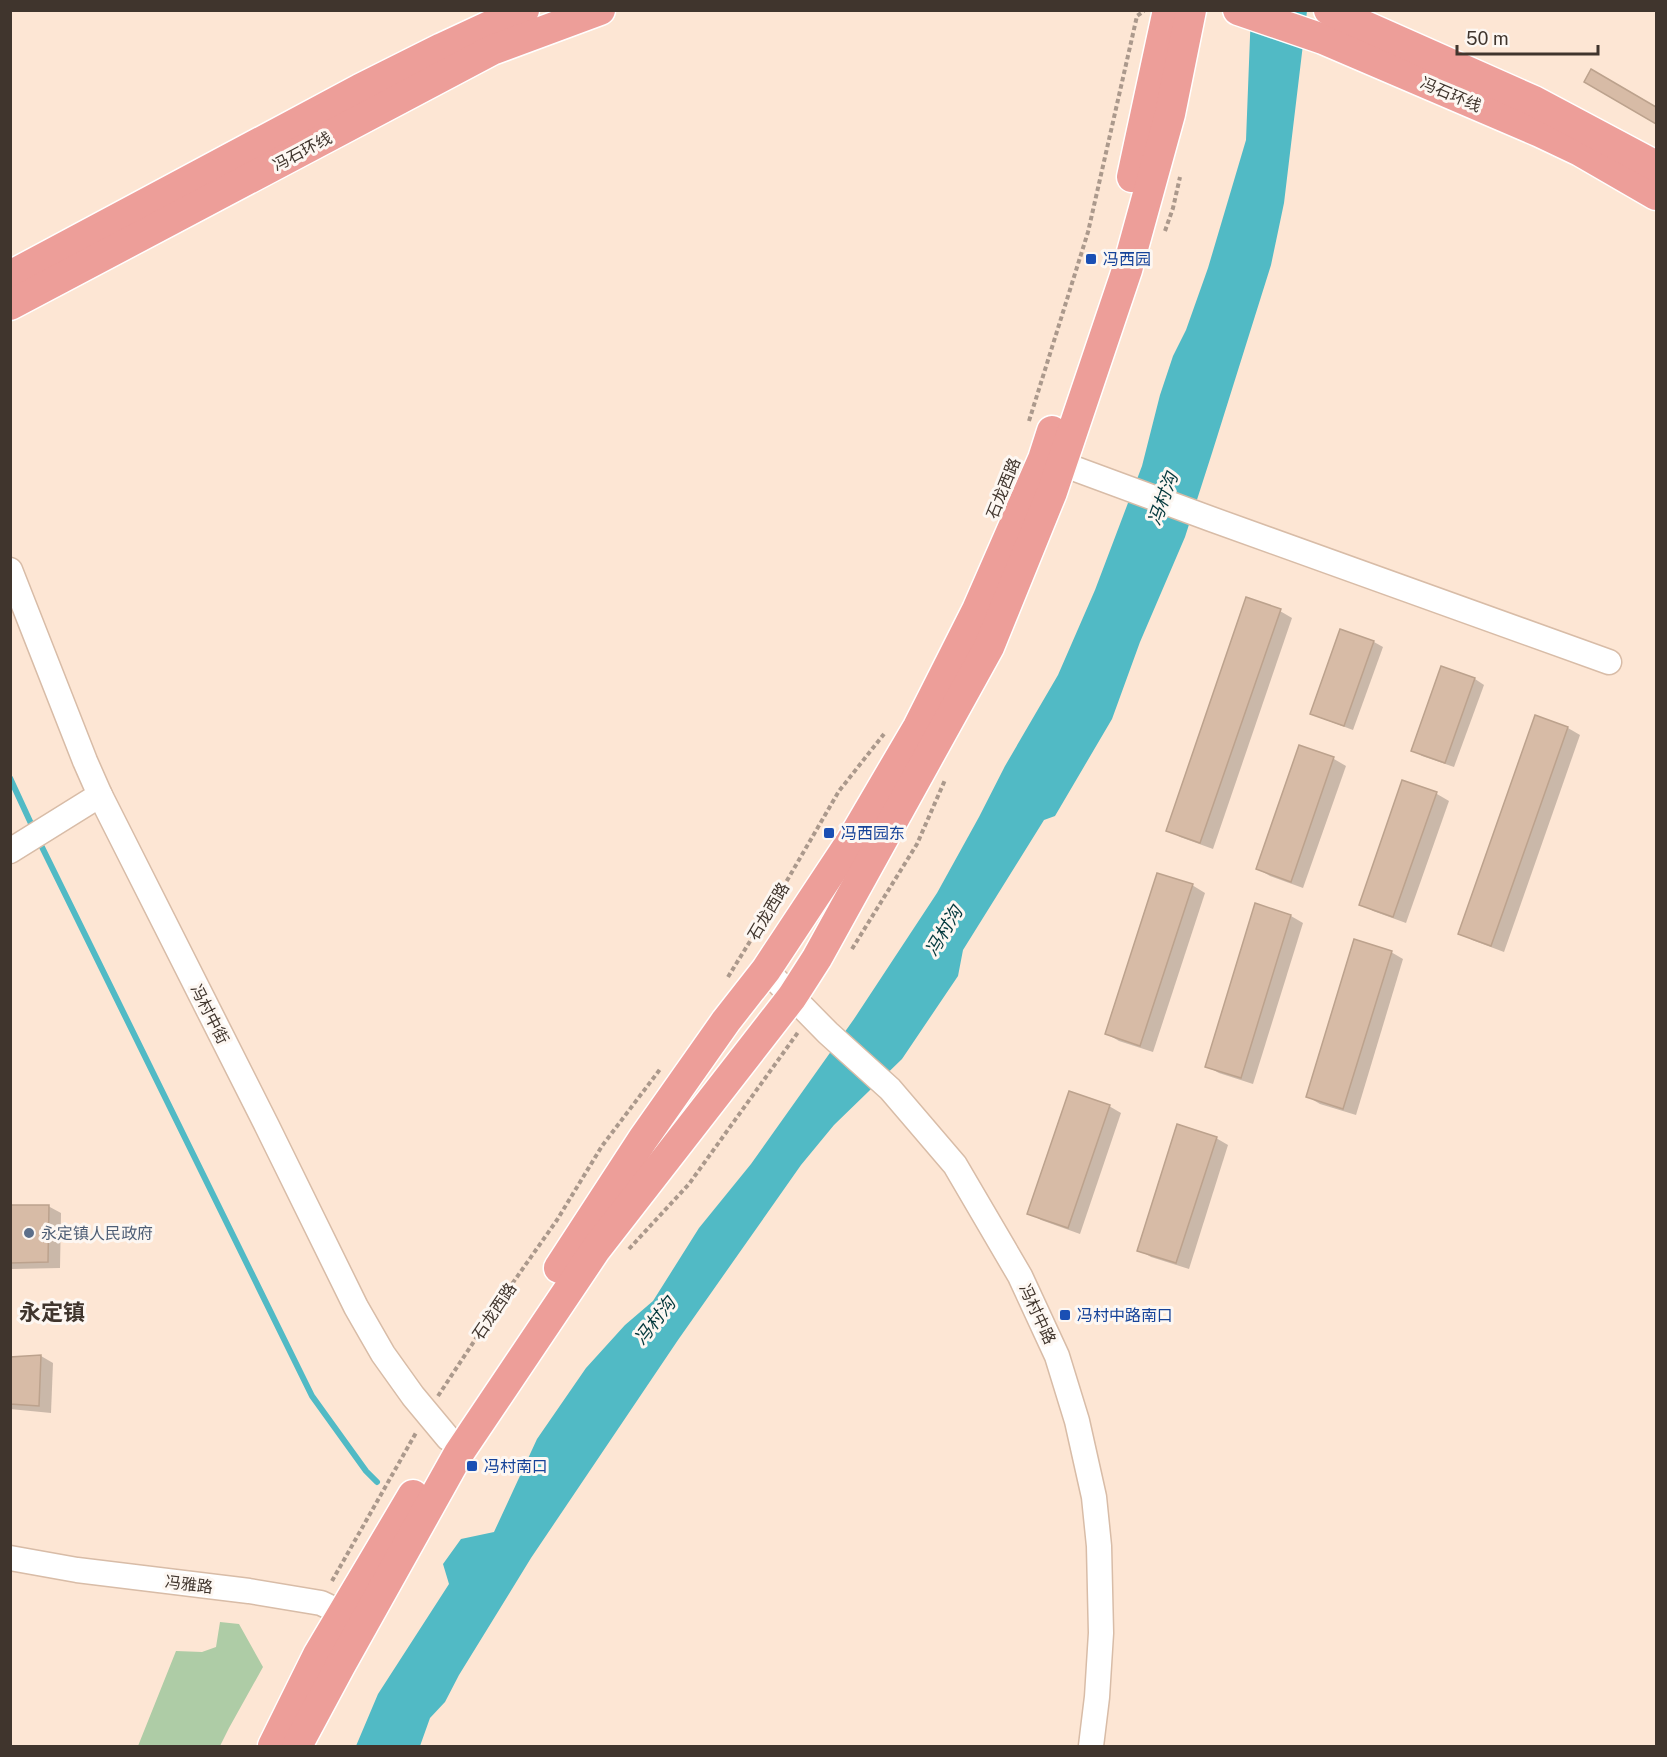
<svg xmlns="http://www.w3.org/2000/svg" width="1667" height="1757" font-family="'Public Sans','Noto Sans SC',sans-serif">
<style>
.green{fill:#aecca6}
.water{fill:#51bac5}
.shadow{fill:#0003}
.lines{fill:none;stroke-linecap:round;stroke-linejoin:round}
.stream{stroke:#51bac5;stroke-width:6}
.building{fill:#d7bba6;stroke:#bca28d;stroke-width:1.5}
.minor-casing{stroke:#d8bca7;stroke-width:27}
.major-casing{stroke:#fff;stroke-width:33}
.path{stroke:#ab998c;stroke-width:4;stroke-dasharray:4.5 3;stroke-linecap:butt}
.minor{stroke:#fff;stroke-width:24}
.major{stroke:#ed9e99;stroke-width:30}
.transit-dot{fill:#1a4fb4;stroke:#fdf7f2;stroke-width:2}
.service-dot{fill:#5c6f8a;stroke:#fdf7f2;stroke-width:2}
.labels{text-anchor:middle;stroke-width:6;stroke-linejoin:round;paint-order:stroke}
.street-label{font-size:16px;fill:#40352d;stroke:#fdf7f2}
.transit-label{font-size:16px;fill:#164399;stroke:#fdf7f2;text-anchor:start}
.service-label{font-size:16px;fill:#4e5e75;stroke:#fdf7f2;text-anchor:start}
.water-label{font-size:18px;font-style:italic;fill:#03383c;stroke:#fdf7f2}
.district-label{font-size:22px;font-weight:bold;fill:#40352d;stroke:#fdf7f2}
</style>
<rect width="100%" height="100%" fill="#fde6d4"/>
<path class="green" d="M220,1622L239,1624L263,1667L229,1728L220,1746H138L176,1651L202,1652L216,1647Z"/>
<path class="water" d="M1251,11H1307L1284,203L1271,265L1212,453L1185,537L1140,642L1112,719L1055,816L1044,820L963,950L958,976L902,1059L834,1125L801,1165L678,1340L531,1558L459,1675L445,1702L430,1718L420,1746H356L378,1694L449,1584L443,1564L461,1539L494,1532L537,1439L586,1368L625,1325L653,1301L699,1228L751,1164L854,1019L937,893L979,817L1005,766L1058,675L1095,590L1142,466L1160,395L1173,356L1186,330L1208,268L1246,140Z"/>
<g class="shadow">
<path d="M1280,611L1292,618L1213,849L1180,837L1168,830Z"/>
<path d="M1341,630L1374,642L1383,647L1353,730L1321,718L1312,713Z"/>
<path d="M1442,668L1475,679L1484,685L1454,767L1422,756L1413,750Z"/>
<path d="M1568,728L1580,735L1504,952L1472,940L1460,933Z"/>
<path d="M1300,747L1334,759L1346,766L1303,888L1270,876L1258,869Z"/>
<path d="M1403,782L1437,794L1449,801L1406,923L1373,911L1361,904Z"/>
<path d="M1192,885L1205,893L1153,1052L1119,1041L1107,1034Z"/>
<path d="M1256,905L1291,916L1303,923L1253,1084L1219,1073L1206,1066Z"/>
<path d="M1391,952L1403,959L1356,1115L1320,1104L1308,1097Z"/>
<path d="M1109,1106L1121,1113L1080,1234L1041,1220L1029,1213Z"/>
<path d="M1216,1138L1228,1145L1189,1269L1151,1257L1139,1250Z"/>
<path d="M48,1206L61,1213L60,1268L12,1269L10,1357V1207Z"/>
<path d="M41,1356L53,1363L51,1413L10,1409V1358Z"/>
</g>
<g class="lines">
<g class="stream">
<path d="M10,778L34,830"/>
<path d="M38,839L312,1396L366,1471L377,1482"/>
</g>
</g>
<g class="building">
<path d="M1591,69L1656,107V124L1584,82Z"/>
<path d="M1246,597L1281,609L1200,843L1166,831Z"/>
<path d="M1340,629L1374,641L1344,726L1310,714Z"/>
<path d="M1441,666L1475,678L1445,763L1411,751Z"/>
<path d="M1535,715L1568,727L1491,946L1458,934Z"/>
<path d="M1299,745L1334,757L1291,882L1256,869Z"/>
<path d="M1402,780L1437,792L1393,917L1359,905Z"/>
<path d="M1157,873L1193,884L1140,1046L1105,1034Z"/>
<path d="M1255,903L1291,915L1241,1078L1205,1067Z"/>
<path d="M1354,939L1392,951L1343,1109L1306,1097Z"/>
<path d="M1069,1091L1110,1105L1068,1228L1027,1214Z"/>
<path d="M1177,1124L1217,1137L1176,1263L1137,1251Z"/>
<path d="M10,1205H49L48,1262L10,1263Z"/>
<path d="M41,1355L39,1406L10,1404V1357Z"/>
</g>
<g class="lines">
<g class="minor-casing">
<g id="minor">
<path d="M1044,459L1062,464L1211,519L1609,662"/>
<path d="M10,570L85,761L100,795L267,1126L356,1307L383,1354L413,1396L448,1438"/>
<path d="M10,851L100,795"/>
<path d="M766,970L828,1033L890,1089L955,1165L1020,1276L1057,1356L1077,1421L1094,1497L1099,1546L1101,1633L1097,1697L1091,1746"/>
<path d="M10,1558L77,1570L249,1591L321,1603L342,1613L357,1623"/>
</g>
</g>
<g class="major-casing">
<g id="major">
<path d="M1238,10L1323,39L1540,132L1580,151L1656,195"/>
<path d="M1329,10L1534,101L1656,166"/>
<path d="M1132,177L1168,10"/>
<path d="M10,276L360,89L442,48L524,10"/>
<path d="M10,305L492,50L600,10"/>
<path d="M559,1268L643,1139L726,1021L766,970L850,843L918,727L977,610L1043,459L1052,431"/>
<path d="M273,1746L318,1655L413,1495"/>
<path d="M297,1746L340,1666L459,1453L596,1249L792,997L817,958L989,647L1052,492L1127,270L1170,114L1191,10"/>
</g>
</g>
<g class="path">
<path d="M1165,231L1173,208L1180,177"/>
<path d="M1029,421L1088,232L1137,16L1144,11"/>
<path d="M852,949L917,844L945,780"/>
<path d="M728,977L778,896L839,791L884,734"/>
<path d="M629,1249L689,1184L799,1031"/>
<path d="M438,1396L512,1284L557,1220L602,1146L661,1068"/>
<path d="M332,1581L417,1431"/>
</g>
<use href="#minor" class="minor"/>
<use href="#major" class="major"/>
</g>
<g class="transit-dot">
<rect x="1085" y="253" width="12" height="12" rx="3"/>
<rect x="823" y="827" width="12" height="12" rx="3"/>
<rect x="1059" y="1309" width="12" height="12" rx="3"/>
<rect x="466" y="1460" width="12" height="12" rx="3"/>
</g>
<circle class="service-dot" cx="29" cy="1233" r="6"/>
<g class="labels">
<g class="street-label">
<text transform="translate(1451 94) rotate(23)" y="6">冯石环线</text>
<text transform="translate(302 151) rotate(-28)" y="6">冯石环线</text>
<text transform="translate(1003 488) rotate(-68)" y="6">石龙西路</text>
<text transform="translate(768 911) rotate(-59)" y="6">石龙西路</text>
<text transform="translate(210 1014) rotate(63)" y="6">冯村中街</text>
<text transform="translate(494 1311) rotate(-56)" y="6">石龙西路</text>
<text transform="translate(1038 1314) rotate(65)" y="6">冯村中路</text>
<text transform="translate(189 1584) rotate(7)" y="6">冯雅路</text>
</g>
<g class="transit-label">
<text x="1103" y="265">冯西园</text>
<text x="841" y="839">冯西园东</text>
<text x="1077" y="1321">冯村中路南口</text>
<text x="484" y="1472">冯村南口</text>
</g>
<g class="service-label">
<text x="41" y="1239">永定镇人民政府</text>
</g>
<g class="water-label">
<text transform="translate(1163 499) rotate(-70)" y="6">冯村沟</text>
<text transform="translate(944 931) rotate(-59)" y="6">冯村沟</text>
<text transform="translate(655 1321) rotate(-52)" y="6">冯村沟</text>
</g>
<g class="district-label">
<text x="52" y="1320">永定镇</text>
</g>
</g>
<rect width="1667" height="1757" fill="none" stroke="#40352d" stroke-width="24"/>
<path d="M1457 45v9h141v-9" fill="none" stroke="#40352d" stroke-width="3"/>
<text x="1466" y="45" font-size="18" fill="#40352d" stroke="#fdf7f2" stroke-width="4.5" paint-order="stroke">50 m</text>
</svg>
